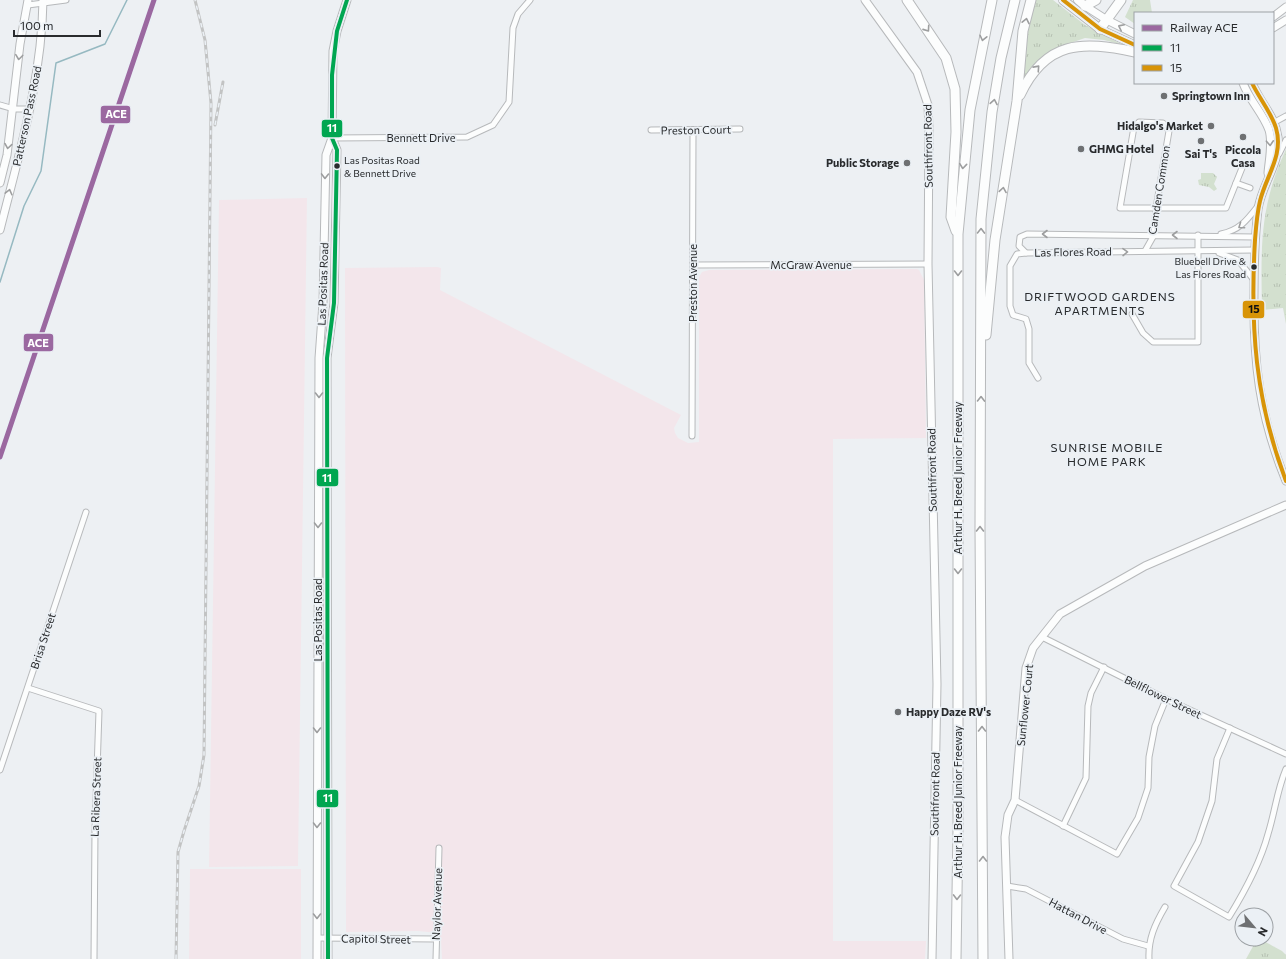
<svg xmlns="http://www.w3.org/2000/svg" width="1286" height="959" font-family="Commissioner,sans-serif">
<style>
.industrial{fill:#f3e6eb}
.grass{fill:url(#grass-tufts)}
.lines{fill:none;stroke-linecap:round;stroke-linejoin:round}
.stream{stroke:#96b9c1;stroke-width:1.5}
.street-casing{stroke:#b7b9bb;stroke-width:7}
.secondary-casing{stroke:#b7b9bb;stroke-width:9}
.primary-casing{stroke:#b7b9bb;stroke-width:10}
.highway-casing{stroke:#b7b9bb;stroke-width:11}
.street{stroke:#fcfdfd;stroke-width:5}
.secondary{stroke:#fcfdfd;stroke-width:7}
.primary{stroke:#fcfdfd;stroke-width:8}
.highway{stroke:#fcfdfd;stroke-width:9}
.rail-casing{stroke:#c2c3c3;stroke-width:3}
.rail{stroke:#ebf0f5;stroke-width:1.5;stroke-dasharray:4.5;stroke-linecap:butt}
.bus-1-casing{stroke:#ebf0f5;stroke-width:7}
.bus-2-casing{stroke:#ebf0f5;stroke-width:7}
.bus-1{stroke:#00a651;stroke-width:4}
.bus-2{stroke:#d89407;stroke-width:4}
.rail-1-casing{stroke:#ebf0f5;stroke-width:8}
.rail-1{stroke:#9b68a0;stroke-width:5}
.oneway{stroke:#9d9e9f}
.poi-dot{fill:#6e7072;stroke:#ebf0f5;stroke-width:1.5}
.bus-dot{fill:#292b2d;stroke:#ebf0f5;stroke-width:1.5}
.labels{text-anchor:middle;stroke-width:3.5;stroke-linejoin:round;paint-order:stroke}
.bus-label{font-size:10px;fill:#292b2d;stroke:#ebf0f5;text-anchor:start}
.poi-label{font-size:11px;font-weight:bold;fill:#292b2d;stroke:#ebf0f5;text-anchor:start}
.street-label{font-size:11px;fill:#292b2d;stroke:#ebf0f5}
.neighbourhood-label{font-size:12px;letter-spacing:1px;fill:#292b2d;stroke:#ebf0f5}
.line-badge{stroke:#ebf0f5;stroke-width:1.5}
.badge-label{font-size:11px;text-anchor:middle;font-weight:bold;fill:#fff}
.pale-badge-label{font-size:11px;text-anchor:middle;font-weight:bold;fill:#111}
</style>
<defs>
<pattern id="grass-tufts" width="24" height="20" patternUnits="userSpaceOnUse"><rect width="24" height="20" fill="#d3e0cf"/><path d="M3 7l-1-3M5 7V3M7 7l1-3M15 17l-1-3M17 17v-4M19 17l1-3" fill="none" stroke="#b5c0b2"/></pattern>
</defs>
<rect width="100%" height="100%" fill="#edf0f3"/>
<g class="industrial">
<path d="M307,198L298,866L209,867L219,200Z"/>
<path d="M437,267L441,268L440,290L681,415L674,428L675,433L678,438L688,443L699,442V277L702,272L709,270L917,269L919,270L924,280L926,438L833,439V941H926L925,959H442L441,939L438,933L418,931L346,932L345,268Z"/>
<path d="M190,869H301V959H189Z"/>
</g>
<g class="grass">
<path d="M1035,0H1053L1085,25L1123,45L1104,40L1085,38L1056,48L1031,68L1019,93L1027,37Z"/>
<path d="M1133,0H1150L1152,13H1135V24L1125,17Z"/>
<path d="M1286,149V324L1283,308L1262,310C1261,248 1259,207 1286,149Z"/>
<path d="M1201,173H1213L1217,177L1214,184L1217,189L1214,191L1209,187L1199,185L1198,180L1201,179Z"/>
<path d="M1257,939H1260L1282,951L1286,955V959H1246Z"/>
</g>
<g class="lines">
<path class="stream" d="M0,282L24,206L41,171L56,63L105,44L127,0"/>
<g class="street-casing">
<g id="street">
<path d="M28,5L66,0"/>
<path d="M0,105L14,109H30"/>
<path d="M1273,123L1286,116"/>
<path d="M651,130L740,129"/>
<path d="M332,138L467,137L493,125L509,102L513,28L518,14L530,0"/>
<path d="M1279,154L1286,140"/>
<path d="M1236,183L1242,168"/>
<path d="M1221,234C1240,230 1247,220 1258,206"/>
<path d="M1254,250L1026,253L1019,246L1020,237L1027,234L1255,237"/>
<path d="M1145,251L1154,235L1156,208L1169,131L1163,123L1139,122L1134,127L1120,208H1226L1236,183L1250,188"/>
<path d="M1026,253L1017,254L1010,266V306L1013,315L1026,319L1029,329V363L1038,378"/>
<path d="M1219,253L1238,260L1254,280"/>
<path d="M693,265L928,264"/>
<path d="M1132,314L1143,333L1153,342H1198V235"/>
<path d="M692,436L693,130"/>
<path d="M1042,637L1166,699L1286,754"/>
<path d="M28,688L99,711L95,830L94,959"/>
<path d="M1230,728L1217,759L1212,801L1198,842L1174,886L1229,917C1245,891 1260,864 1268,834C1275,812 1277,790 1286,769"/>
<path d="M0,770L86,512"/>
<path d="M1015,800L1117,854L1138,818L1148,788L1149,757L1155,726L1166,699"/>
<path d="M1063,826L1086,778L1088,706L1091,693L1104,667"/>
<path d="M1007,886L1026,889L1123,939L1148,946"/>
<path d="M317,938L436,939"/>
<path d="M436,959L439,848"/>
<path d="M1149,959C1148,939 1155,924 1165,907"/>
</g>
</g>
<g class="secondary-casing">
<g id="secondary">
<path d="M865,0L917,72L928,105L929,129L928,264L937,684L932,959"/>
<path d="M1085,6L1107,20L1135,34"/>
<path d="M1273,17L1286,7"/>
<path d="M1273,28L1286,20"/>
<path d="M1100,29L1135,45"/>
<path d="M1243,83C1249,100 1263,113 1269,130C1273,143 1269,160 1268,173"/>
<path d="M1252,83C1260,103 1275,115 1278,137C1281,163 1262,183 1258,209C1255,236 1254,263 1254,291C1253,361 1259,415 1286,481"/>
<path d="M0,183L7,155L20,44L28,0"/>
<path d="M0,230C19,154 42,79 43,0"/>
<path d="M317,959L319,358L323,303L326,155L332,138L333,51L337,31L347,0"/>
<path d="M328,959L327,358L334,303L337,150L332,138"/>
<path d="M1009,959L1005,837L1008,815L1015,800L1026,668L1033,648L1060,614L1145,566L1286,505"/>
</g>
</g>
<g class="primary-casing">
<g id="primary">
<path d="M1063,0L1100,29"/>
<path d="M1078,0L1085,6"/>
</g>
</g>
<g class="highway-casing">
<g id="highway">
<path d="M907,0L946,58L955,89L956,132L951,217L956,231"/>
<path d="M1085,6L1096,0"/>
<path d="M1100,29L1121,0"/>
<path d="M1020,95C1046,40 1082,41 1135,52"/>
<path d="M986,335L995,240L1017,101L1023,31L1031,0"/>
<path d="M956,959L958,828V234L970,110L992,0"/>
<path d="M983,959L980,528L981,219L992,112L1001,58L1015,0"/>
</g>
</g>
<use href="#street" class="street"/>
<use href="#secondary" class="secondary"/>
<use href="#primary" class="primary"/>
<use href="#highway" class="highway"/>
<g class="rail-casing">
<g id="rail">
<path d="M215,125L223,82"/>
<path d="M176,959L178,852L184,831L199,786L204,755L211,103L205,40L195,0"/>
</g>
</g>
<use href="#rail" class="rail"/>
<g class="bus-1-casing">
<path id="bus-1" d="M328,959L327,358L334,303L337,150L332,138V75L337,31L347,0"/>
</g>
<g class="bus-2-casing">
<g id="bus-2">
<path d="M1063,0L1100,29L1135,45"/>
<path d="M1252,83C1259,98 1271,112 1276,128C1284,155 1266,176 1260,201C1257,213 1256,227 1255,240C1250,326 1255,400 1286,481"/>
</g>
</g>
<use href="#bus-1" class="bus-1"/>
<use href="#bus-2" class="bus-2"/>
<g class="rail-1-casing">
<path id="rail-1" d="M0,457L154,0"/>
</g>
<use href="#rail-1" class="rail-1"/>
</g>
<defs><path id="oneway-chevron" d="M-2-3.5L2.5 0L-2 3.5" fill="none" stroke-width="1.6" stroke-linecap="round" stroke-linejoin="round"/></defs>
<g class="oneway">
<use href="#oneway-chevron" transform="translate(1026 21) rotate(-78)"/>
<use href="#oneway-chevron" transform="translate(1121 27) rotate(-154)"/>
<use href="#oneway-chevron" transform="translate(927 29) rotate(55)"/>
<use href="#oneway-chevron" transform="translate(983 38) rotate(103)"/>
<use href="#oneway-chevron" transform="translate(19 57) rotate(97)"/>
<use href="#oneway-chevron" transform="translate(1037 68) rotate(-48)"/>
<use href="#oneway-chevron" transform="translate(994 102) rotate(-80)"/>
<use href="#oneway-chevron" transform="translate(1270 143) rotate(87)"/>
<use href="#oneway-chevron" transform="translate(8 146) rotate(99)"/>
<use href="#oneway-chevron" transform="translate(963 166) rotate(96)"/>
<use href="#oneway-chevron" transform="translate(325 176) rotate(91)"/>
<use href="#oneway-chevron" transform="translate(1003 190) rotate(-81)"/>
<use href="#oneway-chevron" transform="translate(9 192) rotate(-76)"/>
<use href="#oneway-chevron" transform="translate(1241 226) rotate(145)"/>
<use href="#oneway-chevron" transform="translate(981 231) rotate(-89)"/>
<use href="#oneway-chevron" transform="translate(1045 234) rotate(-180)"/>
<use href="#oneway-chevron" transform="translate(1175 235) rotate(-180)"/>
<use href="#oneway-chevron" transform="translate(1125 252) rotate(-1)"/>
<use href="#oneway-chevron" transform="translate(958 273) rotate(90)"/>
<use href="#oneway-chevron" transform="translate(319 395) rotate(90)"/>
<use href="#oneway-chevron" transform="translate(981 399) rotate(-89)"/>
<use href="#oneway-chevron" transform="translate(318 525) rotate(90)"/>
<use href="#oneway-chevron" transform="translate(980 529) rotate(-90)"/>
<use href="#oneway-chevron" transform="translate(958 571) rotate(90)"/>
<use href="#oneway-chevron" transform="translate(982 729) rotate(-90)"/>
<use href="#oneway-chevron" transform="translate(317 730) rotate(90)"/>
<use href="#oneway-chevron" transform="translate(317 825) rotate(90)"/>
<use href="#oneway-chevron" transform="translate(983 859) rotate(-90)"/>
<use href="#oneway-chevron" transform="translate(957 897) rotate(91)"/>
<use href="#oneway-chevron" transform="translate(317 916) rotate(90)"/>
</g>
<g class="poi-dot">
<circle cx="1164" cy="96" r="4"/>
<circle cx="1211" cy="126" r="4"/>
<circle cx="1243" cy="137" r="4"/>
<circle cx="1201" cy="141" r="4"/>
<circle cx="1081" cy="149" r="4"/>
<circle cx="907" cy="163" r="4"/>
<circle cx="898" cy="712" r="4"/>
</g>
<g class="bus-dot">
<circle cx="337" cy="166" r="3.5"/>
<circle cx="1254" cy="267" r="3.5"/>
</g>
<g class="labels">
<g class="bus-label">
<text x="344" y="164">Las Positas Road<tspan x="344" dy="13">&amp; Bennett Drive</tspan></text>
<text x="1246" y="265" text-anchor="end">Bluebell Drive &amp;<tspan x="1246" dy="13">Las Flores Road</tspan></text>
</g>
<g class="poi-label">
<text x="1172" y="100">Springtown Inn</text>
<text x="1203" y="130" text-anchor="end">Hidalgo's Market</text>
<text x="1089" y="153">GHMG Hotel</text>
<text x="1243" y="154" text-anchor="middle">Piccola<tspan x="1243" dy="13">Casa</tspan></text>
<text x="1201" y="158" text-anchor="middle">Sai T's</text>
<text x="899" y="167" text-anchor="end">Public Storage</text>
<text x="906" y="716">Happy Daze RV's</text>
</g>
<g class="street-label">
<text transform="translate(27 116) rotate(-78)" y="4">Patterson Pass Road</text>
<text transform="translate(696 130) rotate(-1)" y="4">Preston Court</text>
<text x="421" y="142">Bennett Drive</text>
<text transform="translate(928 146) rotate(-91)" y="4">Southfront Road</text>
<text transform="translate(1159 190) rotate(-81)" y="4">Camden Common</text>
<text transform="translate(1073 252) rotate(-1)" y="4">Las Flores Road</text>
<text x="811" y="269">McGraw Avenue</text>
<text transform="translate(693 283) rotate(-90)" y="4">Preston Avenue</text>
<text transform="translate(323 284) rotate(-88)" y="4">Las Positas Road</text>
<text transform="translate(932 470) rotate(-91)" y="4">Southfront Road</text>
<text transform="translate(958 478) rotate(-90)" y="4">Arthur H. Breed Junior Freeway</text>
<text transform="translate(318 620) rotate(-90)" y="4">Las Positas Road</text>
<text transform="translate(43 641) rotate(-72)" y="4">Brisa Street</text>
<text transform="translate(1163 697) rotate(26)" y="4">Bellflower Street</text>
<text transform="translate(1025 705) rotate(-84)" y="4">Sunflower Court</text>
<text transform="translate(935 794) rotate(-89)" y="4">Southfront Road</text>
<text transform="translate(96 797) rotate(-88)" y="4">La Ribera Street</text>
<text transform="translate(958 802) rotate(-90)" y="4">Arthur H. Breed Junior Freeway</text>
<text transform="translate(437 904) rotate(-88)" y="4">Naylor Avenue</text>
<text transform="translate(1078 916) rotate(28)" y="4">Hattan Drive</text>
<text transform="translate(376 939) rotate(1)" y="4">Capitol Street</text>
</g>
<g class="neighbourhood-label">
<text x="1100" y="301">DRIFTWOOD GARDENS<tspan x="1100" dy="14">APARTMENTS</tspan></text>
<text x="1107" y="452">SUNRISE MOBILE<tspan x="1107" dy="14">HOME PARK</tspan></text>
</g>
</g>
<g class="line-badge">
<rect x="100" y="105" width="31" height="19" rx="4" fill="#9b68a0"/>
<rect x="321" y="119" width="22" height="19" rx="4" fill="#00a651"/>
<rect x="1242" y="300" width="23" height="19" rx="4" fill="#d89407"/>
<rect x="23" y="333" width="31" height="19" rx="4" fill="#9b68a0"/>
<rect x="316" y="468" width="23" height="19" rx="4" fill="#00a651"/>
<rect x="316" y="789" width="23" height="19" rx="4" fill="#00a651"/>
</g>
<g class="badge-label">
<text x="116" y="118">ACE</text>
<text x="332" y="132">11</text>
<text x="38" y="347">ACE</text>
<text x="327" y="482">11</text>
<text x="328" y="802">11</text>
</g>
<g class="pale-badge-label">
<text x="1254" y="313">15</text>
</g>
<rect x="1134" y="12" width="140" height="72" fill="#ebf0f5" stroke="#9da1a5"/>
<rect x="1142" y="25" width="20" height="6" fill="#9b68a0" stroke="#9da1a5"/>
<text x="1170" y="32" font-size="12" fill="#292b2d">Railway ACE</text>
<rect x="1142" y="45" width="20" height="6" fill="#00a651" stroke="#9da1a5"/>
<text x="1170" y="52" font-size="12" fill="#292b2d">11</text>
<rect x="1142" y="65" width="20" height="6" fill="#d89407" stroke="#9da1a5"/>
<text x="1170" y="72" font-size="12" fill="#292b2d">15</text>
<g transform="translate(1254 927) rotate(118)"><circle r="19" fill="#ebf0f5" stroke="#9da1a5"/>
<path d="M0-3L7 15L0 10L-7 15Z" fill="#6e7072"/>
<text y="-6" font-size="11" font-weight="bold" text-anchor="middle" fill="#292b2d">N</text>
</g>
<path d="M14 30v6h86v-6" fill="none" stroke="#292b2d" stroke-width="2"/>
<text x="20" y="30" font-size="12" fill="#292b2d" stroke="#ebf0f5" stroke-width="3" paint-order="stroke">100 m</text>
</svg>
